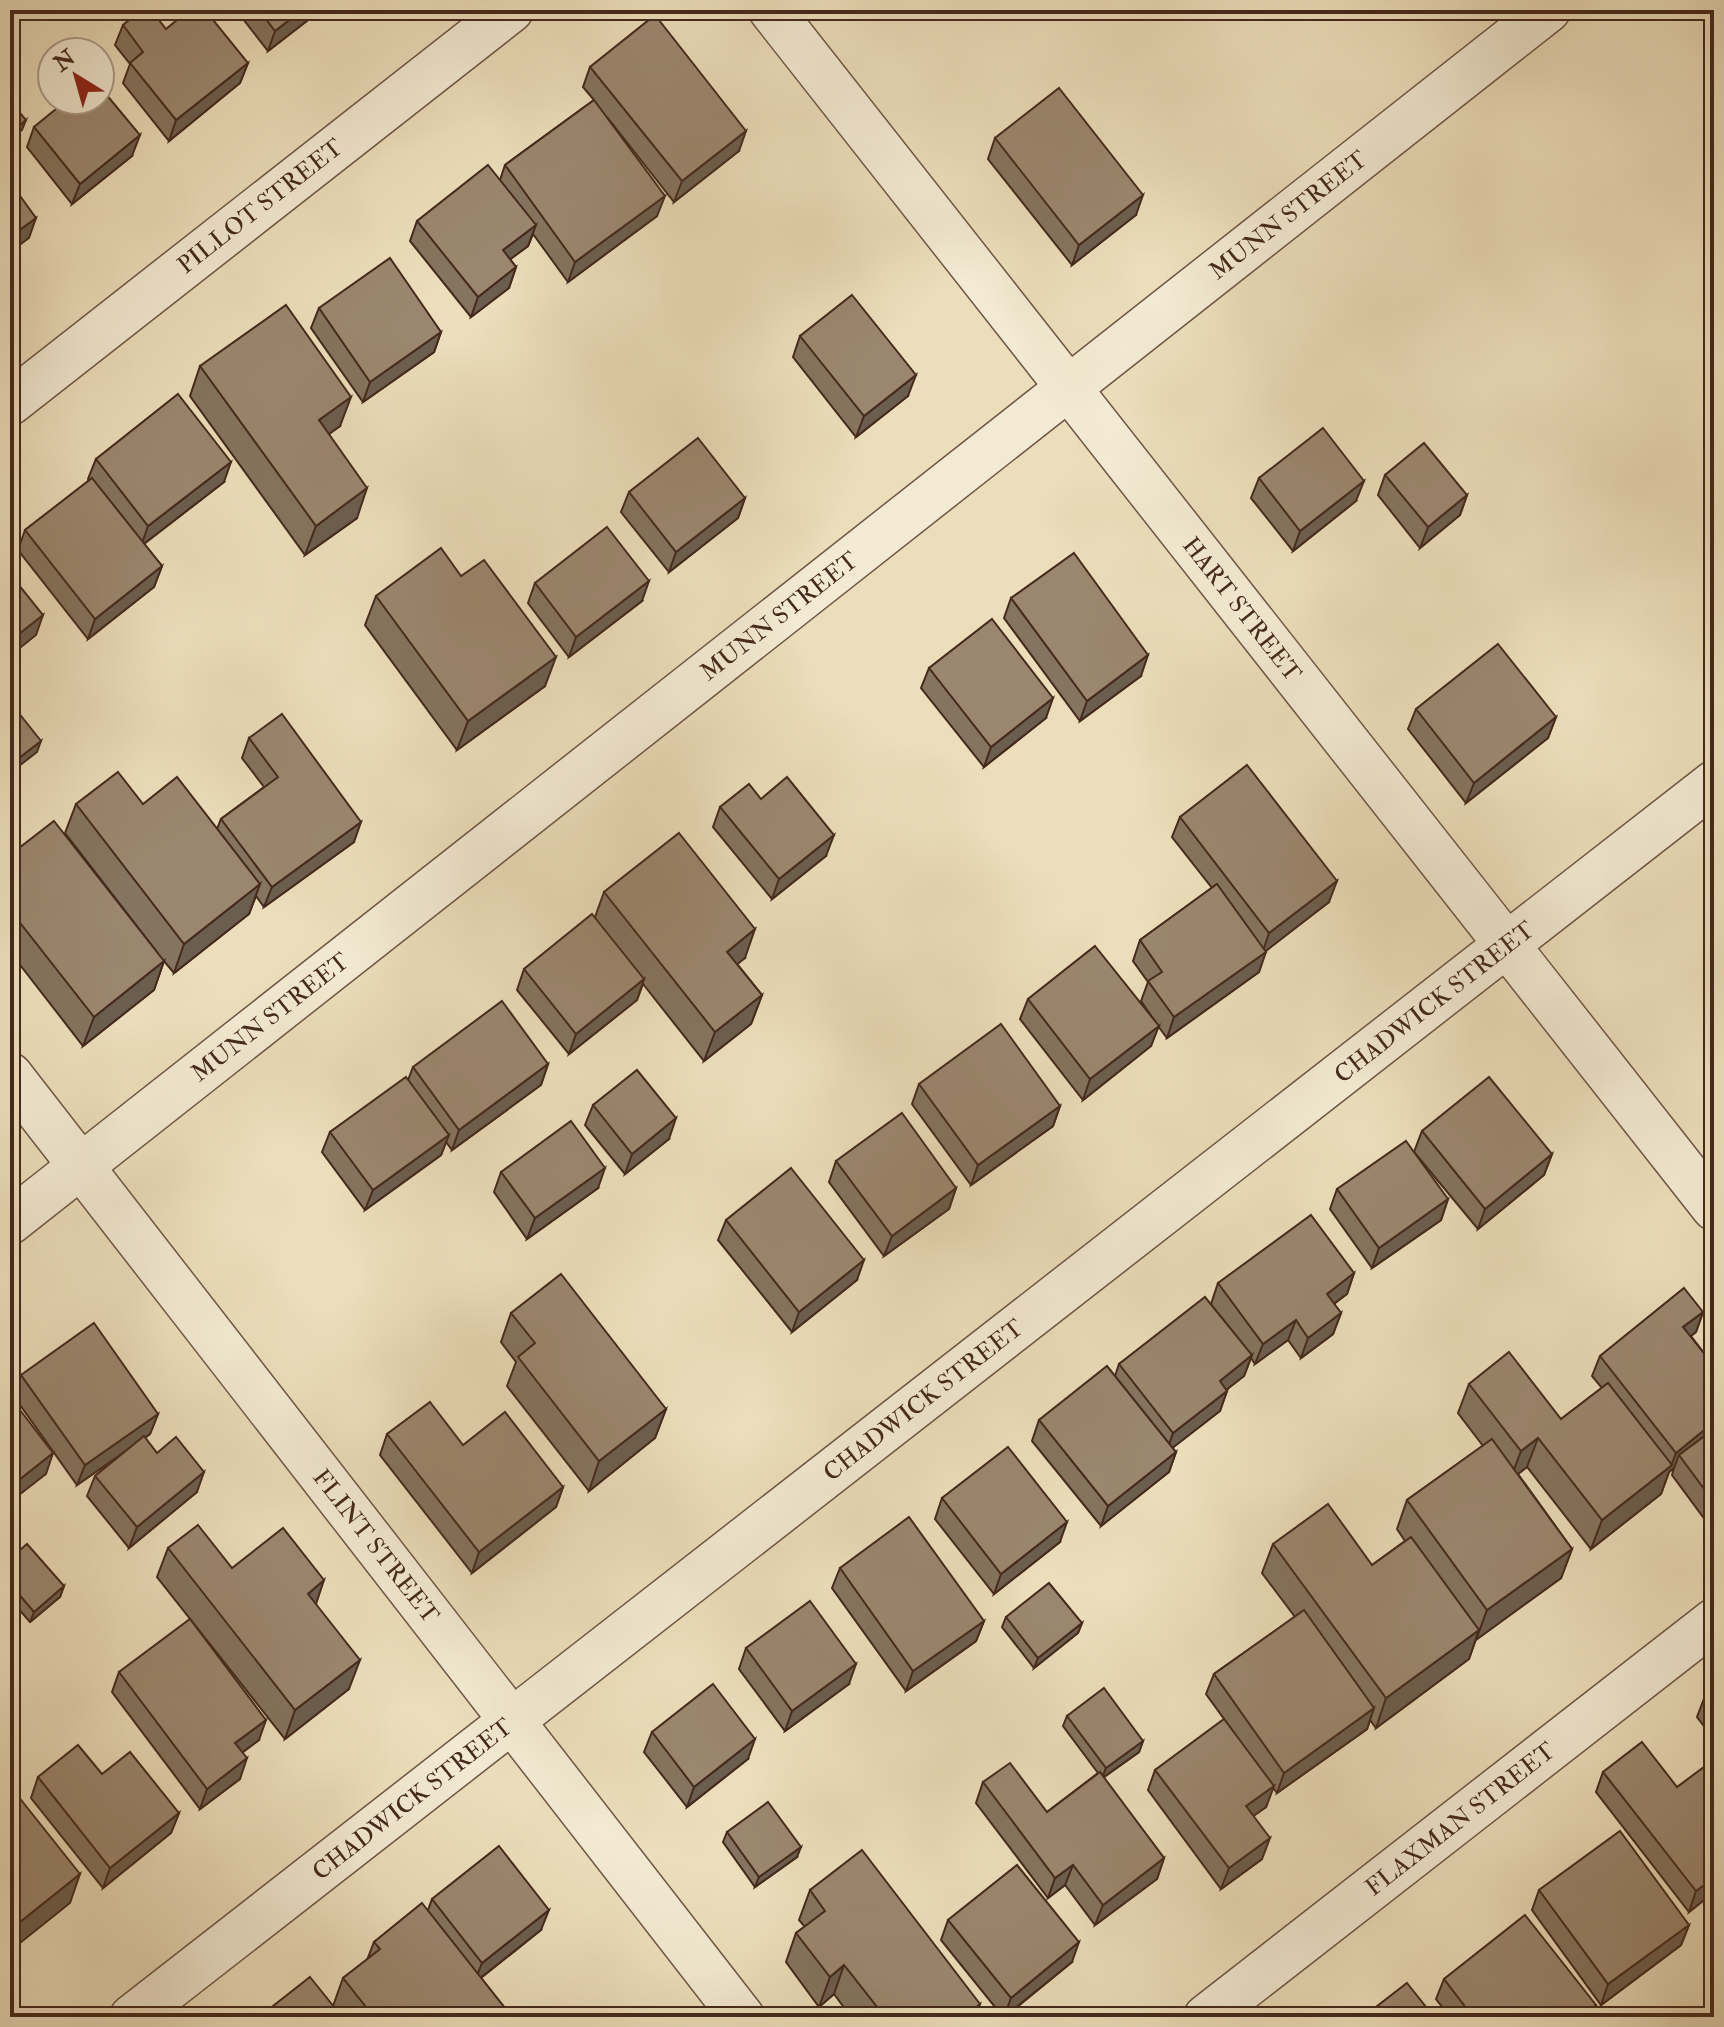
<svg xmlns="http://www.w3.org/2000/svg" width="1724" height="2027" font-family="'IM FELL Double Pica',serif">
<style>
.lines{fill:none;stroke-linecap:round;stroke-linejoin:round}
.street-casing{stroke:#6e5644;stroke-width:47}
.street{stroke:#f3ead3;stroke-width:44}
.wall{fill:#85745f;stroke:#44291c;stroke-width:2}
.shaded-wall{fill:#6c5e4e;stroke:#44291c;stroke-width:2}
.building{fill:#9b876f;stroke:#44291c;stroke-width:2}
.labels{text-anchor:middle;stroke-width:6;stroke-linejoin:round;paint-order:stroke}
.street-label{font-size:24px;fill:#44291c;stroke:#f3ead3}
</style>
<rect width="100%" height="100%" fill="#ecdebb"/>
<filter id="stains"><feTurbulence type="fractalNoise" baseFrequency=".0025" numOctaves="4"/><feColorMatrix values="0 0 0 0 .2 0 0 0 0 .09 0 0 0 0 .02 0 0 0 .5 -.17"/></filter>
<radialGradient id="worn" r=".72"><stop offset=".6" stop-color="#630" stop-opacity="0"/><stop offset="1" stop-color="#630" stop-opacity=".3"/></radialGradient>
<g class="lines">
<g class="street-casing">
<g id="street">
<path d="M771,10L1714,1208"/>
<path d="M10,403L511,10"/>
<path d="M10,1075L742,2017"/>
<path d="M10,1222L1548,10"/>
<path d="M132,2017L1714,783"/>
<path d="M1206,2017L1714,1621"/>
</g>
</g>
<use href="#street" class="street"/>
</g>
<g class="wall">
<path d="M236,10H321L268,51Z"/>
<path d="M123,25L248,63L240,83L169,141L123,83L130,64L115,45Z"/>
<path d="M590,67L739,151L674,202L607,117L657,216L568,282L533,234L528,246L510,259L516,267L509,288L471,317L410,241L417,221L500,180L505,165L594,100L583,87Z"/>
<path d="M34,127L132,156L72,204L27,147Z"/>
<path d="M995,138L1136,215L1072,265L988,159Z"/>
<path d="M319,308L441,332L434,352L363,402L311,328Z"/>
<path d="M800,336L908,396L856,437L793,357Z"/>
<path d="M200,366L340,426L329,434L357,518L305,555L190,396Z"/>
<path d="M96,459L224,482L144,544L162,566L154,587L88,639L18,550L25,530L89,481L88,479Z"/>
<path d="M1385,475L1467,495L1460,515L1420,548L1378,495Z"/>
<path d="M1259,478L1356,501L1293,551L1251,498Z"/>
<path d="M629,492L745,498L738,518L669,572L621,512Z"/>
<path d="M461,576L545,686L457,750L365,625L376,596Z"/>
<path d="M535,583L642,601L569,657L528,603Z"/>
<path d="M1011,598L1141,676L1080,721L1004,618Z"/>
<path d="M929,668L1046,718L984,767L921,688Z"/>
<path d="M1416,709L1556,717L1548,738L1466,803L1408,729Z"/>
<path d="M249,738L354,842L264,907L256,896L249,914L174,973L164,961L154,990L83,1046L10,952V855L157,952L65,833L76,804H143L217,829L221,819L264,787L242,758Z"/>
<path d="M720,807L826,856L772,899L713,827Z"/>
<path d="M1180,817L1329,902L1265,951L1259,972L1167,1038L1158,1026L1151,1046L1083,1100L1020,1019L1028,999L1154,1020L1141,1001L1148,982L1133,961L1140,940L1212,888L1172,837Z"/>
<path d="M604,892L745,958L737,964L762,995L751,1024L704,1061L643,984L637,1000L569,1054L517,990L524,969L595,917Z"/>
<path d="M548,1064L541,1085L452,1150L446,1142L441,1155L365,1210L322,1152L330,1132L408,1080L413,1067Z"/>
<path d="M919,1084L1060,1106L1053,1126L971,1185L912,1104Z"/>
<path d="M593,1105L669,1139L625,1174L585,1125Z"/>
<path d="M1422,1131L1552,1154L1544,1175L1478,1229L1414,1152Z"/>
<path d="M836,1161L956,1188L949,1209L884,1256L829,1182Z"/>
<path d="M501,1172L598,1188L527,1239L494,1192Z"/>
<path d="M1337,1189L1448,1199L1441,1220L1372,1268L1330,1209Z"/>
<path d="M726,1220L857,1280L792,1332L718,1240Z"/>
<path d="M1354,1273L1347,1294L1334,1304L1341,1313L1333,1334L1301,1358L1288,1340L1255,1364L1251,1358L1244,1376L1226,1390L1227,1391L1220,1411L1172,1448L1176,1452L1169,1472L1101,1526L1032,1441L1039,1420L1115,1376L1119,1364L1211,1304L1218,1283Z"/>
<path d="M1703,1312L1696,1332L1691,1336L1714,1366V1515L1706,1521L1672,1475L1674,1468L1669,1472L1661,1494L1591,1549L1527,1467L1518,1474L1572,1549L1561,1578L1476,1639L1469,1659L1376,1728L1370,1720L1367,1729L1277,1793L1273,1788L1266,1807L1253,1816L1262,1859L1221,1889L1148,1790L1155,1770L1232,1730L1206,1694L1214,1674L1295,1617L1262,1573L1273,1544L1372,1565L1405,1541L1397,1529L1407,1500L1483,1446L1458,1413L1469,1384L1561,1419L1602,1388L1592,1376L1600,1356Z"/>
<path d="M511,1313L666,1409L655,1438L589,1491L507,1386L516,1362L501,1342Z"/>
<path d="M21,1375L158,1414L150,1434L145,1438L157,1453L197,1492L129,1548L87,1496L95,1476L124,1452L77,1485L13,1395Z"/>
<path d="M387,1434L463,1445L563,1487L556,1507L472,1573L380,1455Z"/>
<path d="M942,1498L1060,1542L994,1594L935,1519Z"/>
<path d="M168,1548L232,1568L316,1604L349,1689L285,1739L157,1577Z"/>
<path d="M10,1559L64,1586L60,1597L30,1622L10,1599Z"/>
<path d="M840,1568L984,1621L976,1641L906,1691L832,1588Z"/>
<path d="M1006,1617L1082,1623L1078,1633L1034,1668L1002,1627Z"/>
<path d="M746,1648L849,1684L785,1731L739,1669Z"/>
<path d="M119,1672L259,1740L243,1752L240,1779L200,1809L112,1692Z"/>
<path d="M1714,1683V1739L1697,1717L1708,1688Z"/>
<path d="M1067,1716L1143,1741L1139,1752L1103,1778L1164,1858L1157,1879L1095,1925L1065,1885L1048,1898L976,1803L983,1782L1047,1812L1098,1773L1063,1726Z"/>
<path d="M652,1732L748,1759L687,1807L644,1752Z"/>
<path d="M1714,1764V1892L1689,1912L1596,1792L1603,1772L1677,1787Z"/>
<path d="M102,1774L179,1813L171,1833L103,1888L31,1798L38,1777Z"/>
<path d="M727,1832L797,1857L755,1887L723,1842Z"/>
<path d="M810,1890L976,2017H851L834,1994L819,2007L786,1962L796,1933L805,1927L799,1920Z"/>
<path d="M1539,1890L1689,1925L1681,1945L1601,2005L1532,1910Z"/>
<path d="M432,1899L541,1930L481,1978L512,2017H259L333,2006L343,1978L367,1960L374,1942L428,1910Z"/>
<path d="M948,1920L1072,1962L1005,2017H1003L941,1940Z"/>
<path d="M1444,1979L1596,2005L1591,2017H1450L1436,1999Z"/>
</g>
<g class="shaded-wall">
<path d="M302,10H321L268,51L275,31Z"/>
<path d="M248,63L240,83L169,141L176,120Z"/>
<path d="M26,120L22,130L10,140V133Z"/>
<path d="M746,131L739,151L674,202L682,181Z"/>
<path d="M140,135L132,156L72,204L80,184Z"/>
<path d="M1143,195L1136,215L1072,265L1079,245Z"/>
<path d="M665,196L657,216L568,282L575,262Z"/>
<path d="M36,218L29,238L10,252V237Z"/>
<path d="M536,225L528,246L496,270L503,250Z"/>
<path d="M516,267L509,288L471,317L478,297Z"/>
<path d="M441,332L434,352L363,402L370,382Z"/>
<path d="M916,375L908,396L856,437L864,416Z"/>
<path d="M351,397L340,426L308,449L319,420Z"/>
<path d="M231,462L224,482L141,546L148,526Z"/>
<path d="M1364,481L1356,501L1293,551L1300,531Z"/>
<path d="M367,488L357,518L305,555L316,526Z"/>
<path d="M1467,495L1460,515L1420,548L1428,527Z"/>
<path d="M745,498L738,518L669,572L676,552Z"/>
<path d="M162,566L154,587L88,639L95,619Z"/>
<path d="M649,581L642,601L569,657L576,637Z"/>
<path d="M43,615L36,635L10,656V641Z"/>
<path d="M1148,655L1141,676L1080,721L1087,701Z"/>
<path d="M556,657L545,686L457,750L468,721Z"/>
<path d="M1053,698L1046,718L984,767L991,747Z"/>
<path d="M1556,717L1548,738L1466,803L1474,783Z"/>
<path d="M41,741L37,752L10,773V765Z"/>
<path d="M361,822L354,842L264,907L272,887Z"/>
<path d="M834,835L826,856L772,899L779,879Z"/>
<path d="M1337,881L1329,902L1262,954L1269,933Z"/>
<path d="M260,884L249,914L174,973L184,944Z"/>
<path d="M755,929L745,958L716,981L727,952Z"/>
<path d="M1266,952L1259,972L1167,1038L1174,1017Z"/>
<path d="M164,961L154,990L83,1046L94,1017Z"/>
<path d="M644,979L637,1000L569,1054L576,1034Z"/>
<path d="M762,995L751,1024L704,1061L715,1032Z"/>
<path d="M1159,1026L1151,1046L1083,1100L1090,1079Z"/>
<path d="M548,1064L541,1085L452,1150L459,1130Z"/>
<path d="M1060,1106L1053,1126L971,1185L978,1165Z"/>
<path d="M676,1118L669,1139L625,1174L632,1154Z"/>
<path d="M449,1135L441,1155L365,1210L373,1190Z"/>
<path d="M1552,1154L1544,1175L1478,1229L1485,1209Z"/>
<path d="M605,1168L598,1188L527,1239L535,1218Z"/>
<path d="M956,1188L949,1209L884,1256L892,1236Z"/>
<path d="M1448,1199L1441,1220L1372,1268L1379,1248Z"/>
<path d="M864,1260L857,1280L792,1332L799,1312Z"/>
<path d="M1354,1273L1347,1294L1320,1314L1327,1294Z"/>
<path d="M1703,1312L1696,1332L1676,1347L1683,1327Z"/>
<path d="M1341,1313L1333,1334L1301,1358L1308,1338Z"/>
<path d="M1296,1320L1288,1340L1255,1364L1263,1344Z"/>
<path d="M1252,1355L1244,1376L1212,1401L1220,1381Z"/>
<path d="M1227,1391L1220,1411L1166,1453L1173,1433Z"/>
<path d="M666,1409L655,1438L589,1491L599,1461Z"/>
<path d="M158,1414L150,1434L77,1485L85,1465Z"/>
<path d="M1714,1422V1437L1679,1455L1674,1468L1669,1472L1661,1494L1591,1549L1602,1520L1671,1466L1676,1453Z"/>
<path d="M1538,1438L1527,1467L1510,1480L1521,1451Z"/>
<path d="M1176,1452L1169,1472L1101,1526L1108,1506Z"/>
<path d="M53,1453L46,1474L10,1502V1487Z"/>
<path d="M204,1472L197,1492L129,1548L137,1527Z"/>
<path d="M563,1487L556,1507L472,1573L479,1552Z"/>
<path d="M1714,1500V1515L1706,1521L1713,1501Z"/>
<path d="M1067,1522L1060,1542L994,1594L1001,1574Z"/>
<path d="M1572,1549L1561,1578L1476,1640L1487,1610Z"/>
<path d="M324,1580L314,1610L308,1594Z"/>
<path d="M64,1586L60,1597L30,1622L34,1612Z"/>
<path d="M984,1621L976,1641L906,1691L913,1671Z"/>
<path d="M1082,1623L1078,1633L1034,1668L1038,1658Z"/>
<path d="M1479,1630L1469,1659L1376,1728L1386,1698Z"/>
<path d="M360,1660L349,1689L285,1739L295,1710Z"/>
<path d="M856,1664L849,1684L785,1731L792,1711Z"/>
<path d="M1374,1708L1367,1729L1277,1793L1284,1773Z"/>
<path d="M266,1720L259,1740L228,1763L235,1743Z"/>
<path d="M755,1739L748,1759L687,1807L694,1787Z"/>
<path d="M1143,1741L1139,1752L1102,1778L1106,1768Z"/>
<path d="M247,1758L240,1779L200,1809L207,1789Z"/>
<path d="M1274,1786L1266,1807L1238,1827L1246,1806Z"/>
<path d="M179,1813L171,1833L103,1888L110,1868Z"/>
<path d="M1270,1838L1262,1859L1221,1889L1229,1868Z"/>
<path d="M801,1847L797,1857L755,1887L759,1877Z"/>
<path d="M1164,1858L1157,1879L1095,1925L1103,1905Z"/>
<path d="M1073,1865L1065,1885L1048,1898L1055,1878Z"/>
<path d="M80,1874L70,1903L10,1951V1930Z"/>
<path d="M1714,1878V1892L1689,1912L1696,1891Z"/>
<path d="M549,1910L541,1930L474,1983L482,1963Z"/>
<path d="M1689,1925L1681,1945L1601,2005L1608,1984Z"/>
<path d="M1079,1942L1072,1962L1004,2017L1011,1998Z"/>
<path d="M844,1965L834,1994L819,2007L830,1977Z"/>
<path d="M980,2004L976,2017H964Z"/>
<path d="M1596,2005L1591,2017H1581Z"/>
</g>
<g class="building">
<path d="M141,10H151L166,29L189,10H205L248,63L176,120L130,63L143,52L123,25Z"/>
<path d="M259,10H302L275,31Z"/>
<path d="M655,15L746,131L682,181L590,67Z"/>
<path d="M100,87L140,135L80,184L34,127L67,100H100Z"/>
<path d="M1059,88L1143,195L1079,245L995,138Z"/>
<path d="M594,100L665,196L575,262L505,165Z"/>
<path d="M10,101L26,120L10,133Z"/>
<path d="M488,165L536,225L503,250L516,267L478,297L417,221Z"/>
<path d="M10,182L36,218L10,237Z"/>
<path d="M390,258L441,332L370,382L319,308Z"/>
<path d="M852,295L916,375L864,416L800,336Z"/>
<path d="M286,305L351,397L319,420L367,488L316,526L200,366Z"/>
<path d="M178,394L231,462L148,526L96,459Z"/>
<path d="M1323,428L1364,481L1300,531L1259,478Z"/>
<path d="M698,438L745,498L676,552L629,492Z"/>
<path d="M1424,443L1467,495L1428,527L1385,475Z"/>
<path d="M92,478L162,566L95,619L25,530Z"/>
<path d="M607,527L649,581L576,637L535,583Z"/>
<path d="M441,548L461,576L484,560L556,657L468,721L376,596Z"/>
<path d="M1074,553L1148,655L1087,701L1011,598Z"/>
<path d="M10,574L43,615L10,641Z"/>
<path d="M992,619L1053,698L991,747L929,668Z"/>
<path d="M1498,644L1556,717L1474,783L1416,709Z"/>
<path d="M10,702L41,741L10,765Z"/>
<path d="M282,714L361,822L272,887L221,819L278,777L249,738Z"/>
<path d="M1247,765L1337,881L1269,933L1180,817Z"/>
<path d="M118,772L143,804L177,777L260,884L184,944L76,804Z"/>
<path d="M787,777L834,835L779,879L720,807L749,784L761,799Z"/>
<path d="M54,821L164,961L94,1017L10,910V855Z"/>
<path d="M679,833L755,929L727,952L762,995L715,1032L604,892Z"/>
<path d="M1217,884L1266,952L1174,1017L1148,981L1162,972L1140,940Z"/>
<path d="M592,914L644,979L576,1034L524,969Z"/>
<path d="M1095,946L1159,1026L1090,1079L1028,999Z"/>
<path d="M502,1001L548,1064L459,1130L413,1067Z"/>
<path d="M1001,1024L1060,1106L978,1165L919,1084Z"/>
<path d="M637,1070L676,1118L632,1154L593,1105Z"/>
<path d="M406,1077L449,1135L373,1190L330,1132Z"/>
<path d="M1489,1077L1552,1154L1485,1209L1422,1131Z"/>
<path d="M902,1113L956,1188L892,1236L836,1161Z"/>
<path d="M571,1121L605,1168L535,1218L501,1172Z"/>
<path d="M1406,1141L1448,1199L1379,1248L1337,1189Z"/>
<path d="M791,1168L864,1260L799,1312L726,1220Z"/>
<path d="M1311,1215L1354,1273L1327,1294L1341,1313L1308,1338L1296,1320L1263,1344L1218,1283Z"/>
<path d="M561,1274L666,1409L599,1461L518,1357L535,1343L511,1313Z"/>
<path d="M1684,1288L1703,1312L1683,1327L1714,1366V1422L1676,1453L1600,1356Z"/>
<path d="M1205,1297L1252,1355L1220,1381L1227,1391L1173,1433L1119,1364Z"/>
<path d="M94,1323L158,1414L85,1465L21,1375Z"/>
<path d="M1509,1352L1561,1419L1608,1383L1672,1465L1602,1520L1538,1438L1521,1451L1469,1384Z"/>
<path d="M1107,1366L1176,1452L1108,1506L1039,1420Z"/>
<path d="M10,1397L53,1453L10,1487Z"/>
<path d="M430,1402L463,1445L505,1412L563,1487L479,1552L387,1434Z"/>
<path d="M1714,1429V1500L1713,1501L1679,1455Z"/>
<path d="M144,1436L157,1453L176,1437L204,1472L137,1527L95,1476Z"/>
<path d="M1492,1439L1572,1549L1487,1610L1407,1500Z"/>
<path d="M1008,1447L1067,1522L1001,1574L942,1498Z"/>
<path d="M1328,1504L1372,1565L1411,1537L1479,1630L1386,1698L1273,1544Z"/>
<path d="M909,1517L984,1621L913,1671L840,1568Z"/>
<path d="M198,1525L232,1568L283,1528L324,1580L308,1594L360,1660L295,1710L168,1548Z"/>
<path d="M27,1544L64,1586L34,1612L10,1584V1559Z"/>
<path d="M1049,1583L1082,1623L1038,1658L1006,1617Z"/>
<path d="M810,1601L856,1664L792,1711L746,1648Z"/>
<path d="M1304,1610L1374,1708L1284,1773L1214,1674Z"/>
<path d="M190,1619L266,1720L235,1743L247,1758L207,1789L119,1672Z"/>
<path d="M1714,1683V1696L1708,1688Z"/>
<path d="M713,1684L755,1739L694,1787L652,1732Z"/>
<path d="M1104,1688L1143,1741L1106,1768L1067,1716Z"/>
<path d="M1224,1719L1274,1786L1246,1806L1270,1838L1229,1868L1155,1770Z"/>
<path d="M1642,1742L1677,1787L1712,1761L1714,1764V1878L1696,1891L1603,1772Z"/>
<path d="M78,1745L102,1774L130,1752L179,1813L110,1868L38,1777Z"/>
<path d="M1010,1763L1047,1812L1100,1772L1164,1858L1103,1905L1073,1865L1055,1878L983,1782Z"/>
<path d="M10,1786L80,1874L10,1930Z"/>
<path d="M768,1802L801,1847L759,1877L727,1832Z"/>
<path d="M1620,1831L1689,1925L1608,1984L1539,1890Z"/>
<path d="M499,1846L549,1910L482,1963L432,1899Z"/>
<path d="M862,1850L980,2004L964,2017H885L844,1965L830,1977L796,1933L825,1911L810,1890Z"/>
<path d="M1017,1865L1079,1942L1011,1998L948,1920Z"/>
<path d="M422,1903L512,2017H374L343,1978L380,1949L374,1942Z"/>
<path d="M1525,1915L1596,2005L1581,2017H1473L1444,1979Z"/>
<path d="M310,1977L342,2017H259Z"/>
<path d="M1407,1983L1434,2017H1363Z"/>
</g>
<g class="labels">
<g class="street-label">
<text transform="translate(260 206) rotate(-38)" y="8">PILLOT STREET</text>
<text transform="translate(1288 215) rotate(-38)" y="8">MUNN STREET</text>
<text transform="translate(1242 609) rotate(52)" y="8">HART STREET</text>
<text transform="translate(779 616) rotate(-38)" y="8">MUNN STREET</text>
<text transform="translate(1434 1002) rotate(-38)" y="8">CHADWICK STREET</text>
<text transform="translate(270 1017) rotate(-38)" y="8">MUNN STREET</text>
<text transform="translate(923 1400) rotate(-38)" y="8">CHADWICK STREET</text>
<text transform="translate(376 1546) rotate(52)" y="8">FLINT STREET</text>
<text transform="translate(412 1799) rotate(-38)" y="8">CHADWICK STREET</text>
<text transform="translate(1460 1819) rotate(-38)" y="8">FLAXMAN STREET</text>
</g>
</g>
<rect width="1724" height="2027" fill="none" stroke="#ecdebb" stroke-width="40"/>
<rect x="12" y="12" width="1700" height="2003" fill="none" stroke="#44291c" stroke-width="4"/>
<rect x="20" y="20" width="1684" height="1987" fill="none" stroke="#44291c" stroke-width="2"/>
<g transform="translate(76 76) rotate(323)"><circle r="38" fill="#f3ead3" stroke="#ad9d8a" stroke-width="2"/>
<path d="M0-6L14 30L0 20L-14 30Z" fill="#8f2418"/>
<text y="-12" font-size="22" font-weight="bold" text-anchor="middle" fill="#44291c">N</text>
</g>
<rect width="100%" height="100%" filter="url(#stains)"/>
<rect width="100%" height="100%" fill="url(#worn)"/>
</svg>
